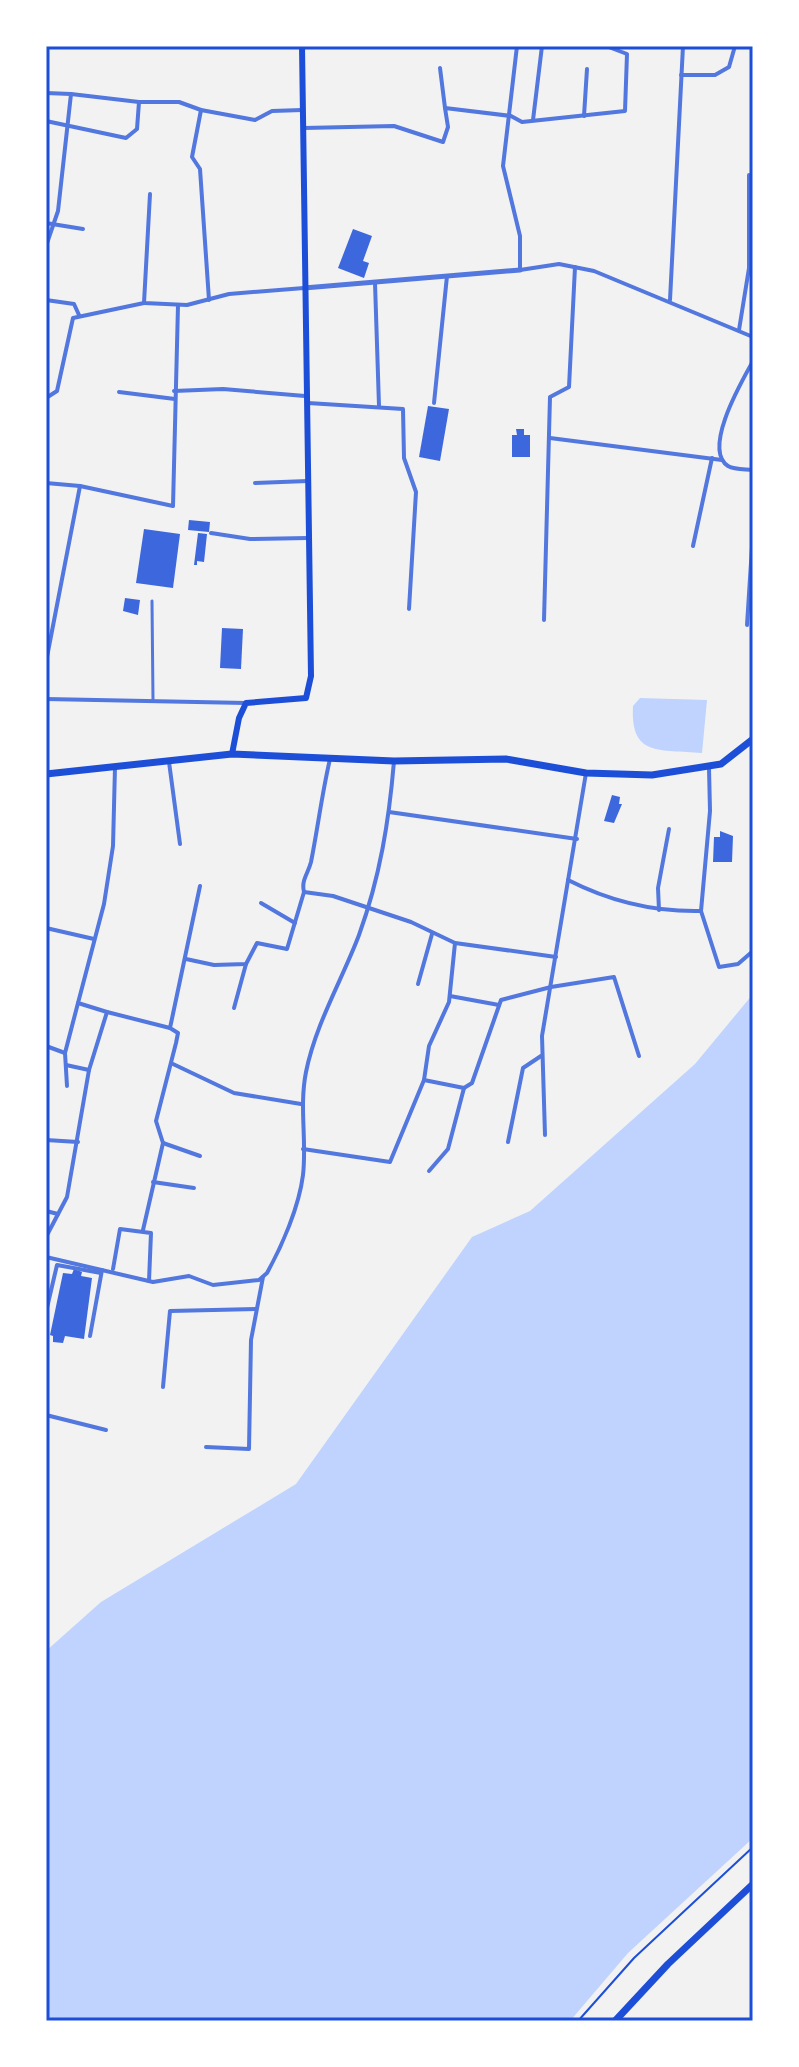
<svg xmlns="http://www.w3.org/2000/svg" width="799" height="2067" font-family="'Roboto Condensed',sans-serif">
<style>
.water{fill:#bfd3fe}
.building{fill:#3d67dc}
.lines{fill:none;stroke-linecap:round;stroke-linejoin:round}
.path{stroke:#1d4ed8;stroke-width:2}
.pedestrian{stroke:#5277de;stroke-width:3}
.minor{stroke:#5277de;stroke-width:4}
.tertiary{stroke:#5277de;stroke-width:5}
.secondary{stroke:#1d4ed8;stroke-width:6}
.primary{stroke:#1d4ed8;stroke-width:7}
.trunk{stroke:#1d4ed8;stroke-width:7}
.neatline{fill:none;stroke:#1d4ed8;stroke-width:3}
</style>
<rect width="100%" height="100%" fill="#f2f2f2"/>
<g class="water">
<path d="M640,698L707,700L702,753C661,749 630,758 633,706Z"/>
<path d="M753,994V1838L628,1953L570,2021H46V1651L101,1602L296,1484L472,1237L530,1211L695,1064Z"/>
</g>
<g class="building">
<path d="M353,229L372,236L363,261L369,263L364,278L338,268Z"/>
<path d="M428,406L449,409L440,461L419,457Z"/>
<path d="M516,429H524V435H530V457H512V435H517Z"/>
<path d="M189,520L210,522L209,532L188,530Z"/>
<path d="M144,529L180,534L173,588L136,583Z"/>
<path d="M198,533L207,534L204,562L197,561V565H194Z"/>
<path d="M125,598L140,600L138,615L123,611Z"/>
<path d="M222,628L243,629L241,669L220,668Z"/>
<path d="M612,795L620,797L619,804H622L614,823L604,821Z"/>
<path d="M720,831L733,836L732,862H713L714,837H720Z"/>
<path d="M74,1269L82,1272L81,1276L92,1278L84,1339L65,1336L63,1343L53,1342V1336L50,1335L63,1273L72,1274Z"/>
</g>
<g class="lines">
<path class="path" d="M578,2021L634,1958L753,1847"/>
<path class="pedestrian" d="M152,601L153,700"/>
<g class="minor">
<path d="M517,46L503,166L520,236V270L559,264L594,271L753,337"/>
<path d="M440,68L445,108"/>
<path d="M681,75H715L729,67L735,46"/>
<path d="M46,93L71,94"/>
<path d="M584,116L587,69"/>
<path d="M533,120L542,46"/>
<path d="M46,121L126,138L137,129L139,102H179L201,110"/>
<path d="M304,128L394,126L443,142L448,127L445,108L511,116L522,122L625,111L627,54L606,46"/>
<path d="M150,194L144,303L187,305L229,294L304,288"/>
<path d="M46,223L83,229"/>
<path d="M46,246L58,211L71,94L139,102"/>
<path d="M375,283L379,406"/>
<path d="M46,300L74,304L79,315"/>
<path d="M209,300L200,169L192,157L201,110L255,120L272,111L302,110"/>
<path d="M670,300L683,46"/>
<path d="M739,330L749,268V175"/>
<path d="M753,361C742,381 702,449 728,466C735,470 745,469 753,470"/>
<path d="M174,391L223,389L305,396"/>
<path d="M119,392L175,399"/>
<path d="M46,398L57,391L73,318L144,303"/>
<path d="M308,403L403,409L404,458L416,492L409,609"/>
<path d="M434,403L447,276"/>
<path d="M550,438L722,460"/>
<path d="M46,483L80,486L173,506L178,305"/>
<path d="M255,483L308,481"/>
<path d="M211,533L250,539L308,538"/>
<path d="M693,546L712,458"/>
<path d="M544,620L550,397L569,387L575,267"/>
<path d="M747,625L753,532"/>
<path d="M46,662L80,486"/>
<path d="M46,699L246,703"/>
<path d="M169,762L180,844"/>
<path d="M389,812L577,839"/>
<path d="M568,880C609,901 655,912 701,911L710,811L709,768"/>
<path d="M304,892C301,880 308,874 311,862C318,827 322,793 330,759"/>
<path d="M261,903L295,923"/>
<path d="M659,910L658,888L669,829"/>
<path d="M701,911L719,967L738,964L753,951"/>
<path d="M46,928L94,939"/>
<path d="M186,959L214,965L246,964L257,943L287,949L304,892L333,896L411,922L455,943L556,957"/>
<path d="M418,984L432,934"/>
<path d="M450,996L499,1005"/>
<path d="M234,1008L246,964"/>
<path d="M107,1012L170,1028"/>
<path d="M46,1046L65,1053"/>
<path d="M173,1064L234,1093L301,1104"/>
<path d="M66,1065L89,1070"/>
<path d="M424,1080L464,1088L472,1083L501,1000L551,987L614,977L639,1056"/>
<path d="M67,1086L65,1053L78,1003"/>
<path d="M545,1135L542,1036L586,773"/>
<path d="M46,1140L78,1142"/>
<path d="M508,1142L523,1068L541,1056"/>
<path d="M163,1143L200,1156"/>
<path d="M303,1149L390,1162L424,1080L429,1046L449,1002L455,943"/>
<path d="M429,1171L448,1149L464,1088"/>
<path d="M153,1182L194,1188"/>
<path d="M46,1211L58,1214"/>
<path d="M143,1230L163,1143L156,1121L176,1043L178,1033L170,1028L200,886"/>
<path d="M46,1237L67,1197L89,1070L107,1012L78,1003L104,904L113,846L115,767"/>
<path d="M46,1257L153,1282L189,1276L213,1285L259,1280L267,1273C282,1246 299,1207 303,1175C307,1141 299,1107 306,1072C316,1023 342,980 359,935C380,877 389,821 394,761"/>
<path d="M113,1269L120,1229L151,1233L149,1281"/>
<path d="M46,1312L57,1265L101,1273"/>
<path d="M90,1336L102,1270"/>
<path d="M163,1387L170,1311L256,1309"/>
<path d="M46,1415L106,1430"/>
<path d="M206,1447L249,1449L251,1340L263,1277"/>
</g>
<path class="tertiary" d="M304,288L520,270"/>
<path class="secondary" d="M232,754L239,718L246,703L306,698L311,676L302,46"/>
<path class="primary" d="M46,774L232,754L394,761L506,759L586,773L652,775L721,764L753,739"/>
<path class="trunk" d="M615,2021L668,1964L753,1884"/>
</g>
<rect width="799" height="2067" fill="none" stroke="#ffffff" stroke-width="96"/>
<rect x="48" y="48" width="703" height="1971" class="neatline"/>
</svg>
